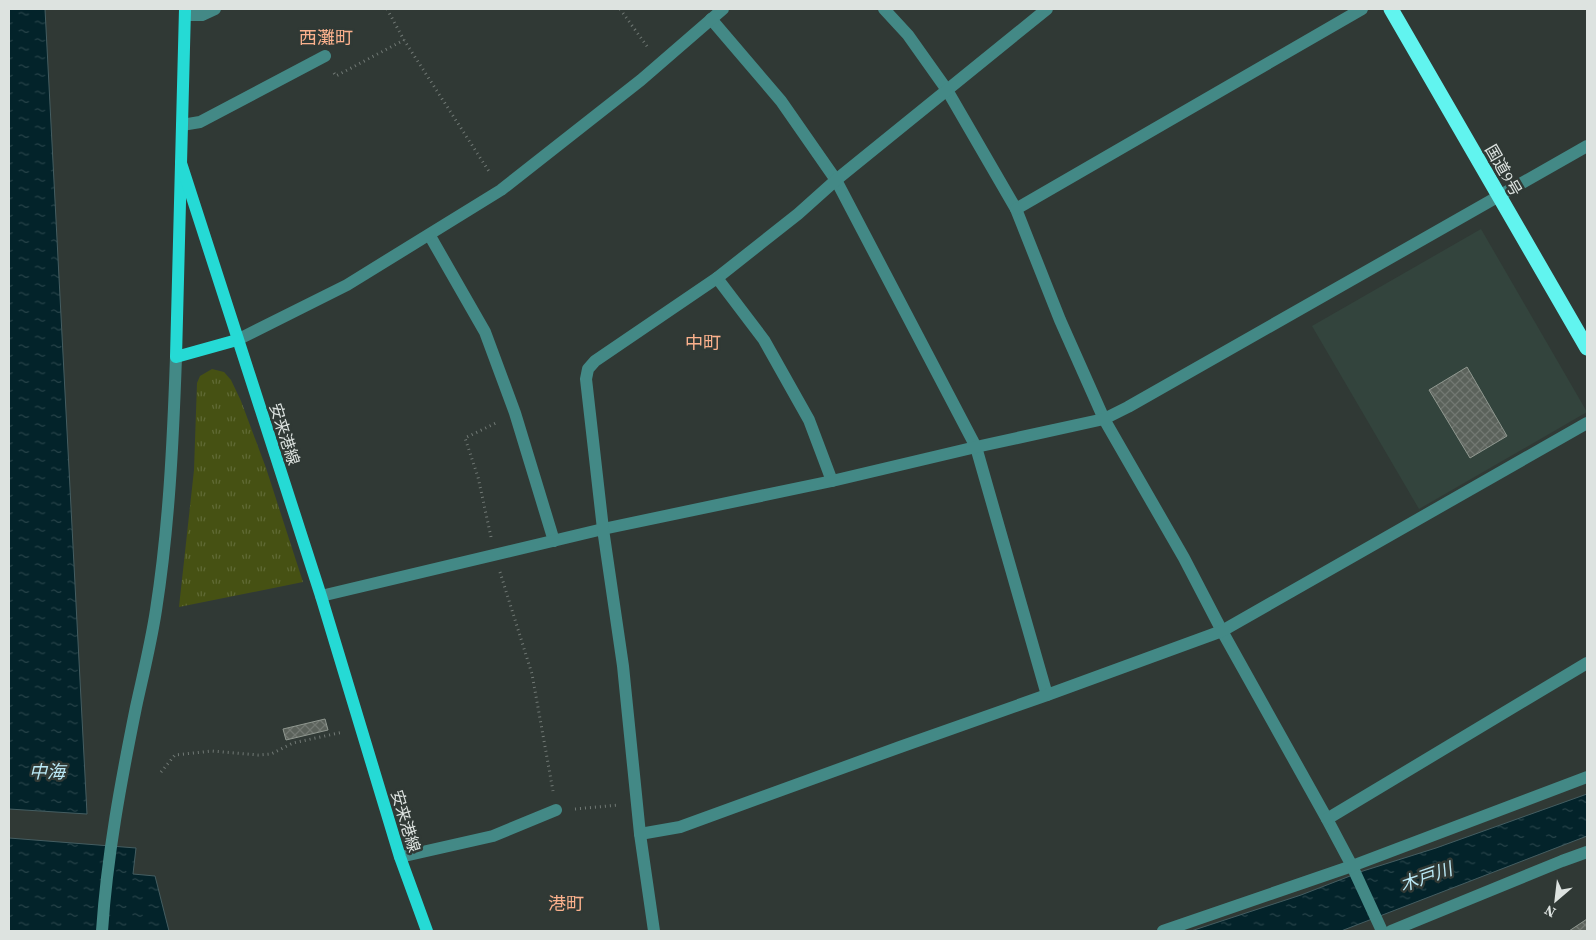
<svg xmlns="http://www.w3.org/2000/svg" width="1596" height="940" font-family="'Source Serif 4','Noto Sans JP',serif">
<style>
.built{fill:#33443d}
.park{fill:url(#park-tufts)}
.water{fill:url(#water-ripples);stroke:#445d61}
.building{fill:url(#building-cross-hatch);stroke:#909890}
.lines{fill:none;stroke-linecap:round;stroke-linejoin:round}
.path{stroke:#717975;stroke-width:3;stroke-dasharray:1 4;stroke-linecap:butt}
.minor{stroke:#438986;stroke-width:12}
.major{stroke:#25dad5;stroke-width:12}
.highway{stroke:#61f4ef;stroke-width:15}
.labels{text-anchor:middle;stroke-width:5;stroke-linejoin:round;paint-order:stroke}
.street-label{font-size:16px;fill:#dde3e0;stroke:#303935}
.neighbourhood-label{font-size:18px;fill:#fbb18d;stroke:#303935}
.water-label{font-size:18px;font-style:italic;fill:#bae8f5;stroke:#303935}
</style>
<defs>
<pattern id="park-tufts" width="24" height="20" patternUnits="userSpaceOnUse" patternTransform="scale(1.25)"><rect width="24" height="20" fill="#465113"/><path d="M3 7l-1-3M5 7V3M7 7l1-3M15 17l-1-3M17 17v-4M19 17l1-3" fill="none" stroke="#606a35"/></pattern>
<pattern id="water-ripples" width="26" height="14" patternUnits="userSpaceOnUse" patternTransform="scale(1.25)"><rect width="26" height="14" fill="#03232a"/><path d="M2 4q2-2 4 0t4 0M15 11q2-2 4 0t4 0" fill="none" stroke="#274349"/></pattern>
<pattern id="building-cross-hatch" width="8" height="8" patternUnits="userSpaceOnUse" patternTransform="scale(1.25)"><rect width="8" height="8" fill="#5b625b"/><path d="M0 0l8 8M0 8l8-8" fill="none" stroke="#727872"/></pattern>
</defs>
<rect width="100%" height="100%" fill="#303935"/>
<path class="built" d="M1481,229L1587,412L1419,509L1312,326Z"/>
<path class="park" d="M212,369L224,372L231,380L241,401L266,468L303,582L179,607L194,470L197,383L200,376Z"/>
<g class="water">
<path d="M9,9H45L87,814L9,809Z"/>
<path d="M1587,794V836L1341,931H1191L1301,895L1363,871L1436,848Z"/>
<path d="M9,838L136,848L133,874L155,876L169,931H9Z"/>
</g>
<g class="building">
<path d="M1467,367L1507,436L1470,458L1429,390Z"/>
<path d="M325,719L328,730L286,740L283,729Z"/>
<path d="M1587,919V931H1569Z"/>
</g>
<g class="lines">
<g class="path">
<path d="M387,9L404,40L490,173"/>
<path d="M620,9L649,49"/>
<path d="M334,73L336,76L404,40"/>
<path d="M491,537L478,477L465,438L498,422"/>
<path d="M500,572L532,674L553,791"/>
<path d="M161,772L175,755L212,751L258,755L271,754L293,743L343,732"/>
<path d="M575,809L619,805"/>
</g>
<g class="minor">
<path d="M884,9L908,35L947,90L1016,209L1060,320L1104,419L1184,558L1222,631L1327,819L1352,866L1382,931"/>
<path d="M185,15H202L215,9"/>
<path d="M711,19L781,101L836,180L976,447L1047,695"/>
<path d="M182,125L200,122L325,56"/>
<path d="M1016,209L1362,9"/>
<path d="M430,236L485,332L515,413L554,541"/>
<path d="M717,278L764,340L809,420L832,481"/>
<path d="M237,340L347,285L501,190L641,80L723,9"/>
<path d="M321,596L603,529L832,481L976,447L1104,419L1128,407L1587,146"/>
<path d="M1327,819L1587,663"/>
<path d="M640,834L680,827L900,747L1047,695L1222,631L1587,423"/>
<path d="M400,857L493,836L556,810"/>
<path d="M102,931C107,856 121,781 136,707C143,675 151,643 156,610C169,527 173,442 176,357"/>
<path d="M654,931L640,834L623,666L603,529L586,379L588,369L595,361L717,278L798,214L836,180L1047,9"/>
<path d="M1163,931L1352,866L1587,777"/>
<path d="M1391,931L1562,861L1587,852"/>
</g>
<g class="major">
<path d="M185,9L176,357L237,340"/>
<path d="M181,163L321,596L400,857L427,931"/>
</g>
<path class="highway" d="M1391,9L1587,348"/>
</g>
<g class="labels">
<g class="street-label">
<text transform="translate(1504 170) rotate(60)" y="6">国道9号</text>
<text transform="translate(285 434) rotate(72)" y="6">安来港線</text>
<text transform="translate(406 821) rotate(73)" y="6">安来港線</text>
</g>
<g class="neighbourhood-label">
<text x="326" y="44">西灘町</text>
<text x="703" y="349">中町</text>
<text x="566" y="910">港町</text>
</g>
<g class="water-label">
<text x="47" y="778">中海</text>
<text transform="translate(1426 877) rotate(-19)" y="6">木戸川</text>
</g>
</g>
<rect width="1596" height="940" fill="none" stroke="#dde3e0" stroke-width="20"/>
<g transform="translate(1556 900) rotate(208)" stroke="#303935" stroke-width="4" paint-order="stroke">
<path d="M0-4L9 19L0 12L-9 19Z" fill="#dde3e0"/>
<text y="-8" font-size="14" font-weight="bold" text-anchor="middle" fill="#dde3e0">N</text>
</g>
</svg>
